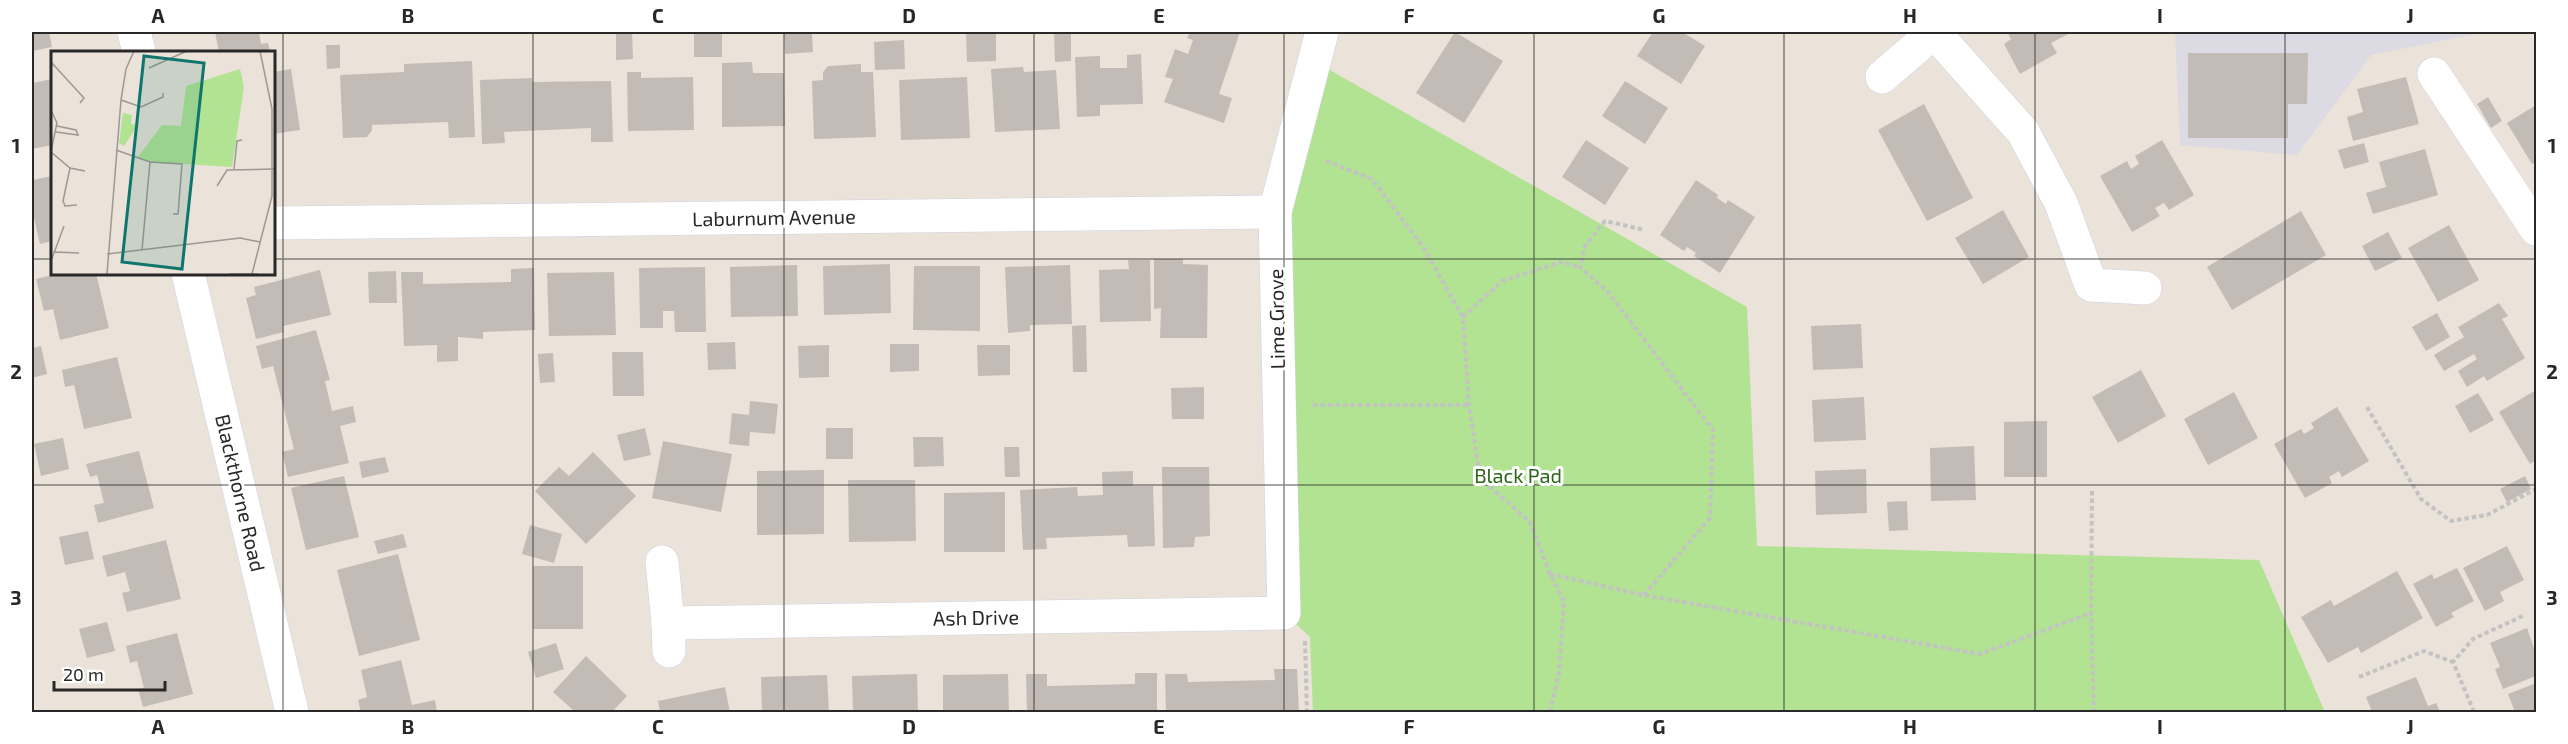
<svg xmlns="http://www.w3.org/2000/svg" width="2568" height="744" font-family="'Exo 2',sans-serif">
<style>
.industrial{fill:#dcdae3}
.green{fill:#b2e393}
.building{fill:#c3bcb6}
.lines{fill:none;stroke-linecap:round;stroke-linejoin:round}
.minor-casing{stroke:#ced3e2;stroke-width:34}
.path{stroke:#c3c3c3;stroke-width:4;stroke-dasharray:4.5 3;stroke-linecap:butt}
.minor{stroke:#fff;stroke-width:33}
.grid{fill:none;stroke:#282828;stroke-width:1.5;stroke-opacity:0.55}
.labels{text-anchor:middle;stroke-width:6;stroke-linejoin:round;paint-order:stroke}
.street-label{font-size:20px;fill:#282828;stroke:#fff}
.park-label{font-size:20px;fill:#2b6517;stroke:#fff}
.inset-road{fill:none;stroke:#9d9892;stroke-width:1.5}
.view{fill:#0f766e;fill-opacity:0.15;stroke:#0f766e;stroke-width:3}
.inset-edge{fill:none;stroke:#282828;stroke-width:3}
.neatline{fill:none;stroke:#282828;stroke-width:2}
.grid-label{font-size:20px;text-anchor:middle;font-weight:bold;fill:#282828}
</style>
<rect width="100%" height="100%" fill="#ebe2d9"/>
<path class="industrial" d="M2175,32H2485L2371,55L2297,155L2180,145Z"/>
<path class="green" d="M1314,61L1747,307L1757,546L2259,560L2325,712H1313L1310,637L1284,613L1275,212Z"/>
<g class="building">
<path d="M32,32H49L52,47L32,51Z"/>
<path d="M215,32H259L261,44L268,43L270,52H219Z"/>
<path d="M616,32H632L633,59L616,60Z"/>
<rect x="694" y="32" width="28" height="25"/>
<path d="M784,32H812L813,52L785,54Z"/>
<path d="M966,32H996V61L967,62Z"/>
<path d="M1054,32H1071V61L1055,62Z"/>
<path d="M1190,32H1240L1219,94L1232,98L1224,123L1164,102L1173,79L1165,77L1175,49L1188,54L1193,40L1187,38Z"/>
<path d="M1455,32L1503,61L1464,123L1416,93Z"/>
<path d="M1653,32H1682L1705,46L1681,84L1637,56Z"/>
<path d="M2007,32H2072L2051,43L2057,53L2020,74L2004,44L2011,39Z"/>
<path d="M904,40L905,69L875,70L874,42Z"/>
<path d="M326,45H340V68L327,69Z"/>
<path d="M2188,53H2308L2307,104H2288V138H2188Z"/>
<path d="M1141,54L1143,104L1100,105V116L1077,117L1075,57L1100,56V68H1127V55Z"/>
<path d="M472,61L475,137L449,138L448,122L372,125V130L367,137L343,138L340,75L404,72V64Z"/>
<path d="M752,62L753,73H784L785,126L722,127V63Z"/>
<path d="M861,64V72H873L876,137L814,139L812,81L823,80V72L828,66Z"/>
<path d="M1023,67L1024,72L1056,70L1060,129L995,132L991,69Z"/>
<path d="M291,69L300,130L273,134V72Z"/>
<path d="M627,72H641V78L693,77L694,130L628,131Z"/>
<path d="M967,77L970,138L901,140L899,80Z"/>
<path d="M2406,77L2419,124L2353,141L2347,117L2363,112L2357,89Z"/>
<path d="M532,78V82L611,81L613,142H591V128L504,132L505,143L482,144L480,80Z"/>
<path d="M52,79V145L32,149V83Z"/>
<path d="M1625,81L1668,108L1645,144L1602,116Z"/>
<path d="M2488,97L2502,121L2491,128L2477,104Z"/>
<path d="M1924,104L1973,198L1927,221L1878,130Z"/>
<path d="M2536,105V162L2532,164L2507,123Z"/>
<path d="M1586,140L1629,168L1605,205L1562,177Z"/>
<path d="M2162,140L2194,195L2169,210L2164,203L2155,208L2160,216L2132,232L2100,176L2127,161L2131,169L2139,164L2135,156Z"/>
<path d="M2364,143L2369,162L2344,169L2338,150Z"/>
<path d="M2425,149L2438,195L2373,214L2366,193L2386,187L2379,162Z"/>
<path d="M52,176V241L40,244L32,209V180Z"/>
<path d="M1696,180L1718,195L1717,198L1726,204L1728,200L1755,217L1720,273L1694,256L1696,253L1687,247L1684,251L1660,235Z"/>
<path d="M2003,210L2029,257L1983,284L1955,238Z"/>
<path d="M2301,211L2326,255L2232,310L2207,267Z"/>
<path d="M2449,225L2479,280L2438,302L2408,248Z"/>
<path d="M2388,232L2402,258L2375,271L2362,246Z"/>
<path d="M1154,259H1183V264L1208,265L1207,338H1160L1161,308L1154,309Z"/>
<path d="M1128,260H1150L1151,321L1100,322L1099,270L1129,269Z"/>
<path d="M890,264L891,313L824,315L823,266Z"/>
<path d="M797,265L798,316L731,317L730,267Z"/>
<path d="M1070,265L1072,324L1030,325V331L1008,333L1005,267Z"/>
<path d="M914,266H980V331L913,330Z"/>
<path d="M705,267L706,332H675L674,311H663V328H640L639,268Z"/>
<path d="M534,268L535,330L483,332V339L458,337V361L437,362V345L404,346L401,272H423V284L511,282V269Z"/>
<path d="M320,270L331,315L283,326L284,332L256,339L246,298L256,295L254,287Z"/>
<path d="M396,271L397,303H369L368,272Z"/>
<path d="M614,272L616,335L549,336L547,273Z"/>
<path d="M62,273H96L109,328L60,340L53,309L44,311L36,279Z"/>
<path d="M2499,303L2508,316L2502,319L2525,358L2487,381L2484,376L2467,387L2458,371L2477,359L2474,354L2444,371L2434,355L2464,337L2458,327Z"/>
<path d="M2437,313L2450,337L2426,351L2412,327Z"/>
<path d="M1861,324L1863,368L1813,370L1811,326Z"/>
<path d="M1086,325L1087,372H1073L1072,326Z"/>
<path d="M316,330L330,380L325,381L332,411L353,406L356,422L340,426L349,463L288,477L282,452L294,449L273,366L262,369L256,346Z"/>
<path d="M735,342L736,369L708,370L707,343Z"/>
<path d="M890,344H919V371L890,372Z"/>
<path d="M829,345V377L799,378L798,346Z"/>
<path d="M977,345H1010V375L978,376Z"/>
<path d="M41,346L47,374L32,378V348Z"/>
<path d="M612,352H643L644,396H613Z"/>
<path d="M553,353L555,382L540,383L538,354Z"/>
<path d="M117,357L132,418L84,429L74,385L65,387L62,370Z"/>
<path d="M2141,370L2166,416L2118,443L2092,397Z"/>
<path d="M1204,387V419H1172L1171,388Z"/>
<path d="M2536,390V460L2530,464L2499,412Z"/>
<path d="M2234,392L2258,438L2208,465L2184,419Z"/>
<path d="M2478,393L2494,420L2470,433L2455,406Z"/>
<path d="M1864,397L1866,440L1814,442L1812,400Z"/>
<path d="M750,401L778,404L775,434L750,432L749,446L729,444L732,413L749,415Z"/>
<path d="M2337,407L2369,461L2342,477L2339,471L2329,477L2332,483L2305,498L2274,444L2301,429L2304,434L2314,428L2311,423Z"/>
<path d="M2047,421V477H2004V422Z"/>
<path d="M645,428L651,455L624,461L617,435Z"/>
<rect x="826" y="428" width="27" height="31"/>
<path d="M913,437H943L944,466L914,467Z"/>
<path d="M63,438L69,469L41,476L34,444Z"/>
<path d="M663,441L732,454L721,512L652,498Z"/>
<path d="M1974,446L1976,500L1931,501L1930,448Z"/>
<path d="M1004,447H1019L1020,477H1005Z"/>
<path d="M139,451L154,508L98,523L94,505L104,503L97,475L90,477L86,464Z"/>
<path d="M593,452L636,496L586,544L535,491L559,467L569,476Z"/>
<path d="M385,457L389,472L362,478L359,462Z"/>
<path d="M1162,467H1209L1210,536L1195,537L1194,547L1163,548Z"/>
<path d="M1866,469L1867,513L1816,515L1815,471Z"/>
<path d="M824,470V534L757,535V471Z"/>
<path d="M1133,471V486H1153L1155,546L1128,547L1127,535L1046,538L1047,549L1023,550L1020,490L1077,487L1078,496L1103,495L1102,472Z"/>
<path d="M344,476L359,537L306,550L291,488Z"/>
<path d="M2525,476L2531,489L2507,502L2500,489Z"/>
<path d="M848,480H915L916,541L849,542Z"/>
<path d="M1005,492V552H944V493Z"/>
<path d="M1907,501L1908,530L1889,531L1887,502Z"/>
<path d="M530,525L562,534L554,563L522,554Z"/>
<path d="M88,531L94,559L65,565L59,537Z"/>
<path d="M403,534L407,547L378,554L374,541Z"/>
<path d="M166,540L181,599L127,612L122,593L130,591L125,572L107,577L102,556Z"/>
<path d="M2507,546L2524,580L2500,592L2504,601L2485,611L2463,568Z"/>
<path d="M398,554L420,640L359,656L337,570Z"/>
<rect x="533" y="566" width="50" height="63"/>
<path d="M2457,568L2474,601L2451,613L2454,617L2436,627L2413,584L2432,574L2434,579Z"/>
<path d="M2397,571L2423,618L2361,653L2358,647L2328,663L2301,617L2331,600L2334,606Z"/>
<path d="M107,622L115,651L87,658L79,629Z"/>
<path d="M2527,628L2536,654V676L2503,689L2495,669L2500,667L2490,643Z"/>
<path d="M177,633L193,694L143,707L138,689L144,688L137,661L130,663L126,646Z"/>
<path d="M556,643L564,669L536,678L528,652Z"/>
<path d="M586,656L627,696L612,712H575L553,692Z"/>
<path d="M401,660L412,705L435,700L437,712H361L358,700L367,697L361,670Z"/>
<path d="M1274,669H1297L1299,712H1166L1165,674H1187L1188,682L1275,680Z"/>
<path d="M1135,673H1157V712H1027L1026,674H1047V686L1135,684Z"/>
<path d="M917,674L918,712H853L852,676Z"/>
<path d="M1008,674L1009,712H943V675Z"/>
<path d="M827,675L829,712H762L761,677Z"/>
<path d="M2416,677L2428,706L2436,703L2440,712H2372L2366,697Z"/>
<path d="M2536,683V712H2515L2508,694Z"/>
<path d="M725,687L730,712H660L658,701Z"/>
</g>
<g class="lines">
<g class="minor-casing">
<g id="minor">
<path d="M134,32L139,52"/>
<path d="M1934,32L2023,132L2061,203L2091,285L2145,288"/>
<path d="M2434,74L2536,229"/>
<path d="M1882,77L1934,32"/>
<path d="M273,223L1275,212"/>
<path d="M188,273L292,712"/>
<path d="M662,562L668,623L1284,613L1275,212L1322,32"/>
<path d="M668,623L669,651"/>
</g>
</g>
<g class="path">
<path d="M1326,161L1372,179L1424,248L1463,317L1469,405L1480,478L1530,522L1550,574"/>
<path d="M1463,317L1502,281L1561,262L1580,267"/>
<path d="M1313,405H1469"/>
<path d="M2367,407L2421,499L2451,521L2487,515L2536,489"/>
<path d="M2092,491L2091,613L2094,712"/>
<path d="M1644,595L1710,518L1713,430L1608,292L1580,267L1585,246L1605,221L1645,230"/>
<path d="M1305,641L1307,712"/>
<path d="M2359,677L2424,651L2453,662"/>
<path d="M1550,712L1559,673L1564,601L1550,574L1643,595L1980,654L2091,613"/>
<path d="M2474,712L2453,662L2473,639L2525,615"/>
</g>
<use href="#minor" class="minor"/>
</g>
<path class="grid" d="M283,32V712M533,32V712M784,32V712M1034,32V712M1284,32V712M1534,32V712M1784,32V712M2035,32V712M2285,32V712M32,259H52M273,259H2536M32,485H2536"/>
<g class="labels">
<g class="street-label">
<text transform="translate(774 218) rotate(-1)" y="7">Laburnum Avenue</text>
<text transform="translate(1277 319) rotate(-91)" y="7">Lime Grove</text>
<text transform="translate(240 493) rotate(77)" y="7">Blackthorne Road</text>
<text transform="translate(976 618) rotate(-1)" y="7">Ash Drive</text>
</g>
<g class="park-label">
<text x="1518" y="483">Black Pad</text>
</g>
</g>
<g transform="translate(51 51)">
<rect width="224" height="224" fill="#ebe2d9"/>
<path d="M189,18L193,36L181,116L99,111L87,106L111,74L130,75L135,35ZM72,62L81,64L80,73L87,74L73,95L68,92Z" fill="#b2e393"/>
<path class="inset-road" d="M0,11L33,47L29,52M98,17L136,0M70,49L90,56L112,46V42M0,59L6,72L0,100M5,81L27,84L25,79L6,75M65,99L99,111L131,113L127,163H122M0,101L19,117L34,120M19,117L12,150L14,155L26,154M183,118L186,90L191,89M166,135L176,119L223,118M91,199L99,111M3,201L28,202M56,203L189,187L209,191M0,210L13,175M56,223L70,49L75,18L83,0M178,223H207M201,223L221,145V58L209,0"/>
<path class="view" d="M93,5L153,12L131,218L71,211Z"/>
<rect width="224" height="224" class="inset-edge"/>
</g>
<rect width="2568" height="744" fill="none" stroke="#ffffff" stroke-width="66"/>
<path d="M54 681v9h111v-9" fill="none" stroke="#282828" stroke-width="3"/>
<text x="63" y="681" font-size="18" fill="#282828" stroke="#ffffff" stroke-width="4.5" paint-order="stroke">20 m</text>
<rect x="33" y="33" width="2502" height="678" class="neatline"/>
<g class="grid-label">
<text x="158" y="23">A</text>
<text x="408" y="23">B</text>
<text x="658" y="23">C</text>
<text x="909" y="23">D</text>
<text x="1159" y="23">E</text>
<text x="1409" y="23">F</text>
<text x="1659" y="23">G</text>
<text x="1910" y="23">H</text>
<text x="2160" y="23">I</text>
<text x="2410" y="23">J</text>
<text x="16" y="153">1</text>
<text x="2552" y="153">1</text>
<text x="16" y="379">2</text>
<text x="2552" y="379">2</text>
<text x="16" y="605">3</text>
<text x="2552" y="605">3</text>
<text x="158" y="734">A</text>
<text x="408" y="734">B</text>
<text x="658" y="734">C</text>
<text x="909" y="734">D</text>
<text x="1159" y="734">E</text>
<text x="1409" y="734">F</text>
<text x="1659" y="734">G</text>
<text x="1910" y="734">H</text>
<text x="2160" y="734">I</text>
<text x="2410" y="734">J</text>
</g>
</svg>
